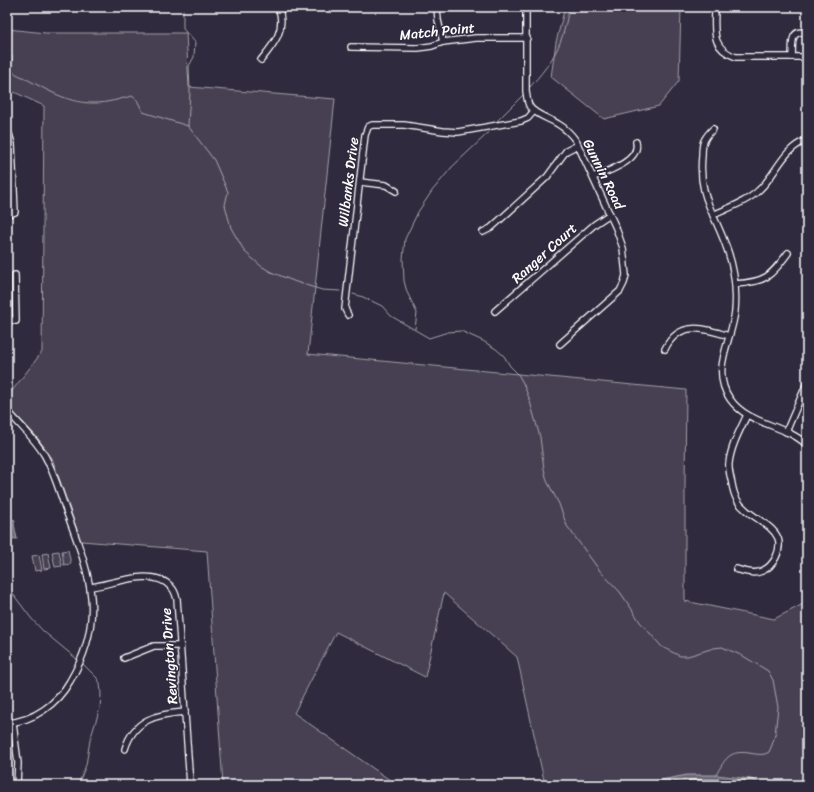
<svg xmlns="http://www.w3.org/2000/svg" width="814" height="792" font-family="Sriracha,sans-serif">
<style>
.green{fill:#464152;stroke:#a2a0a8}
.water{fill:#6d6a77;stroke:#a7a6ad}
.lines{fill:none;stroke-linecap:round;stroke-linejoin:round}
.shore{stroke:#c5c3c9;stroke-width:1}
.stream{stroke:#a7a6ad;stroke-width:1}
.minor-casing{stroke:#fff;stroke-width:8}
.minor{stroke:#2f2a3d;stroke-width:5.5}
.labels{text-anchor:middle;stroke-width:3;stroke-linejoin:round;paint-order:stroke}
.street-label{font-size:14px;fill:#fff;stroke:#2f2a3d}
</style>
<rect width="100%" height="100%" fill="#2f2a3d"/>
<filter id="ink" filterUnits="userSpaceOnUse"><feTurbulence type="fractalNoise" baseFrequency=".025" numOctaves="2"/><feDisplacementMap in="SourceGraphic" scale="8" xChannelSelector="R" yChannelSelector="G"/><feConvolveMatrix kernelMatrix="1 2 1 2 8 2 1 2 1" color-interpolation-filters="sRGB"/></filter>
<g filter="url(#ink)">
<g class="green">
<path d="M565,7H681L679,81L659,106L604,119L551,77L556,42Z"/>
<path d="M7,29L46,33H186L189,87L335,99L308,354L686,390L685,486V601L774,619L807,602V785H765L750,779L656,781L646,785H545L517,657L444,593L425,677L336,632L294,713L397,785H223L207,551L81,541L52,458L36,436L7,406L8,396L42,352L44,106L14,92H7Z"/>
<path d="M68,550L71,564L64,565L62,551Z"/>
<path d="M59,551L62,566L55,567L52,552Z"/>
<path d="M48,553L51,568L44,569L42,554Z"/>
<path d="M39,555L42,570L35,571L32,556Z"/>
</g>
<g class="water">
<path d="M7,516L8,518L15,520L14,524L17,539L7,538Z"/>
<path d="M687,775H717L750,779L765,785H646L656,781Z"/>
</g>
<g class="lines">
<g class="shore">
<path d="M657,785C683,779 707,778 734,781C741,782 748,782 755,785"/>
<path d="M682,785L716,784L726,785"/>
</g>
<g class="stream">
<path d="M183,10V29L195,42L194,57L189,66L190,92L188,126"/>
<path d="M7,53L12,56V72C39,84 64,104 95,103C107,103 120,99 132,96L137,100L143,112L188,126L214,160L228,192L225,205L231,228L245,252L261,266L271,272L296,282L322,290L340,291"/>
<path d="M529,88C554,60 563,45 569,7"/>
<path d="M495,123L524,94"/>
<path d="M353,294L363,297L382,306L391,316L429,338L448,332L461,331L483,341L496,349L504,356L510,366L518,374L523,383L529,398L540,437L544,469L547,481L559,504L567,526L600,571L620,592L631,608L640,622L662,647L680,656H688L714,648L722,647L743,656L768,671L773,680L778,707L775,735L772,745L769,752L765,754C760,755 755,754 749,753C729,750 725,759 716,775"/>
<path d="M415,329L417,313L407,292L404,281L403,259L405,239L418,212L432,191L452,167L486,135L491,129"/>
<path d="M7,586L31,618L43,631L78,660"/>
<path d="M78,785L86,765L90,740L100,708L101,694L100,683L97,678L82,663"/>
</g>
<g class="minor-casing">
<g id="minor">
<path d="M437,7L438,20L443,42"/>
<path d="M526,7V91C527,96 527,103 530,107C534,114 550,119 558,124C565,128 571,134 576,141L616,228L623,248L626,275L624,283L620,291L560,344"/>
<path d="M715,7C715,30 710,48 736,57H807"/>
<path d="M351,47L418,48L432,46L443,42L476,38H527"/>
<path d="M792,57C793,46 789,28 807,33"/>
<path d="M261,60C274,44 287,29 278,7"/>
<path d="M713,129C710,132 707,135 705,139C702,143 702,151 702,156C698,196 714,212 726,246C734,267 737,289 735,311C732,341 710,370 730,399C748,425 785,424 807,445"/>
<path d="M593,177C606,172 641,161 636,142"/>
<path d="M360,182L386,185L396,191"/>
<path d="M7,214L15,212L12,144L9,134"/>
<path d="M713,215C728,208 747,202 759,190C777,174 782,149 807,140"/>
<path d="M483,232L491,228L547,177L566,151L578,145"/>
<path d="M735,284C766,282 770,277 788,253"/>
<path d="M495,311L595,224L610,214"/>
<path d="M348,315L345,309L347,291L365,135L368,127L372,125H404L443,131L458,132L521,121L528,118L534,111"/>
<path d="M7,319L16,321L15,275"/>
<path d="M665,349C679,320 704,328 729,336"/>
<path d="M7,410C20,426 35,438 45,456C55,474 60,494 67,513C90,575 107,619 70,681C57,704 34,721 7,723"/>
<path d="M786,432L807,383"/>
<path d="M736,569C744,571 754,575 762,571C774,566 782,550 778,538C773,526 756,519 746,510C737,503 734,495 732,484C731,478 728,470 729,463C731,446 740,430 747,415"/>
<path d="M91,587C113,584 155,566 172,588C175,591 176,596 177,599L190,785"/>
<path d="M124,658L154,646H181"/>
<path d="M13,723L18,763L17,785"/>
<path d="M125,749C134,719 157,714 185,712"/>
</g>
</g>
<use href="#minor" class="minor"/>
</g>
</g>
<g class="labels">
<g class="street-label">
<text transform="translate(437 31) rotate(-6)" y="5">Match Point</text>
<text transform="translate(604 174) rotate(64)" y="5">Gunnin Road</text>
<text transform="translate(348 182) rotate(-83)" y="5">Wilbanks Drive</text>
<text transform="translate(544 253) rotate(-42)" y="5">Ranger Court</text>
<text transform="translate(169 656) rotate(-94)" y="5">Revington Drive</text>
</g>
</g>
<rect width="814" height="792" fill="none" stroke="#2f2a3d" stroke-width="24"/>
<rect x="12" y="12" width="790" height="768" fill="none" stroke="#fff" stroke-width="1.5" filter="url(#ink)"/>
</svg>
